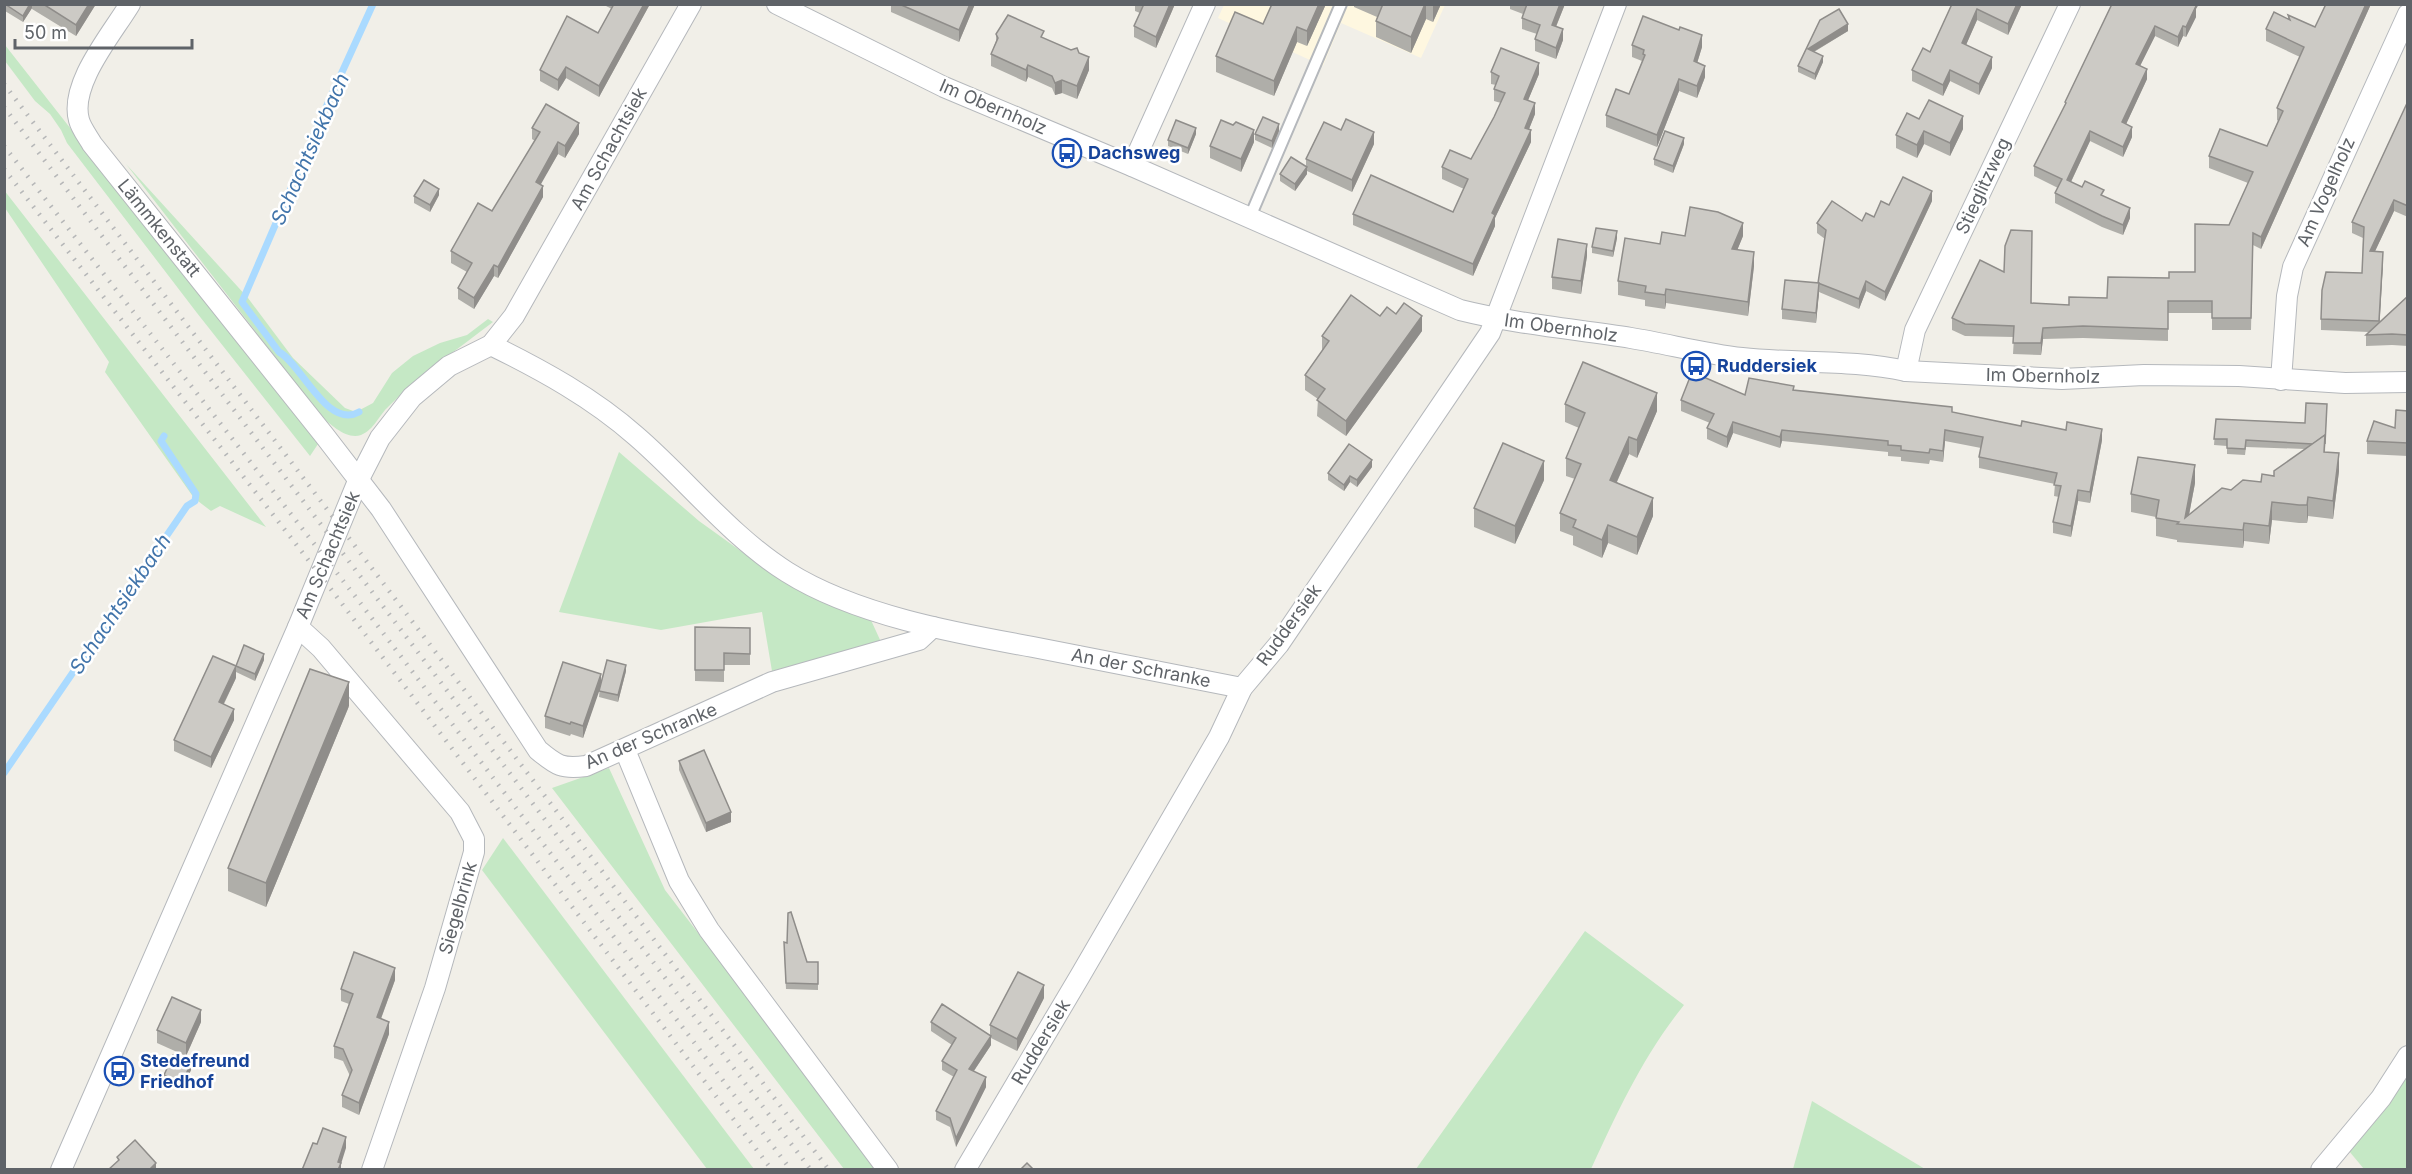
<svg xmlns="http://www.w3.org/2000/svg" width="2412" height="1174" font-family="Inter,sans-serif">
<style>
.commercial{fill:#fef7e0}
.green{fill:#c5e8c5}
.lines{fill:none;stroke-linecap:round;stroke-linejoin:round}
.stream{stroke:#aadaff;stroke-width:7}
.lane-casing{stroke:#b5b8bc;stroke-width:14}
.street-casing{stroke:#b5b8bc;stroke-width:22}
.lane{stroke:#fff;stroke-width:10}
.street{stroke:#fff;stroke-width:20}
.rail{stroke:#b6b7b8;stroke-width:4.5;stroke-dasharray:1.5 8;stroke-linecap:butt}
.wall{fill:#afaea9}
.shaded-wall{fill:#8f8d8a}
.building{fill:#cccac5;stroke:#8f8d8a;stroke-width:1.5}
.labels{text-anchor:middle;stroke-width:5;stroke-linejoin:round;paint-order:stroke}
.street-label{font-size:18px;fill:#5f6368;stroke:#fff}
.transit-label{font-size:18px;font-weight:bold;fill:#164399;stroke:#fff;text-anchor:start}
.water-label{font-size:20px;font-style:italic;fill:#4174aa;stroke:#fff}
</style>
<rect width="100%" height="100%" fill="#f1efe8"/>
<path class="commercial" d="M1224,5H1445L1421,58L1341,23L1323,66L1218,18Z"/>
<g class="green">
<path d="M5,45L318,444L310,456L197,313L67,143L61,130L50,114L35,101L5,61Z"/>
<path d="M126,164L248,298L293,358L345,408L356,412L373,403L392,373L413,356L440,343L467,335L488,319L493,322C458,349 420,375 389,406C378,416 375,429 361,435C347,440 331,425 321,416Z"/>
<path d="M4,190L266,527L220,506L211,511L194,498L105,372L109,362L5,208Z"/>
<path d="M619,452L699,521L774,575L817,599L870,618L881,642L772,671L762,612L661,630L559,612Z"/>
<path d="M609,768L665,890L880,1169H844L552,788Z"/>
<path d="M503,838L754,1169H707L482,870Z"/>
<path d="M1585,931L1684,1005C1643,1056 1618,1111 1591,1169H1416Z"/>
<path d="M2407,1070V1169H2364L2349,1151Z"/>
<path d="M1812,1101L1925,1169H1793Z"/>
</g>
<g class="lines">
<g class="stream">
<path d="M359,412C327,430 301,363 279,352L242,302L323,114L373,4"/>
<path d="M4,773L187,506L195,501L196,494L161,441L164,436"/>
</g>
<g class="lane-casing">
<path id="lane" d="M1250,217L1341,4"/>
</g>
<g class="street-casing">
<g id="street">
<path d="M130,4C112,34 69,84 79,120C81,128 88,137 92,144L324,435L381,509L538,750C557,766 562,769 586,766L772,682L919,640L933,627"/>
<path d="M777,4L944,87L1132,166L1460,310C1516,324 1574,329 1631,338C1668,344 1705,354 1742,358C1797,364 1852,359 1906,371L2062,379L2144,375L2239,376L2345,383L2408,382"/>
<path d="M1132,166L1205,4"/>
<path d="M491,345C542,370 593,398 636,436C687,480 730,536 787,572C855,615 955,633 1033,647C1103,661 1172,674 1242,688"/>
<path d="M1906,371L1915,330L2070,4"/>
<path d="M2281,380L2287,296L2293,267L2408,14"/>
<path d="M298,627L321,648L460,812L474,839V852L435,988L372,1170"/>
<path d="M625,750L679,881L709,930L888,1170"/>
<path d="M61,1170L298,627L358,481L380,438L412,397L449,366L491,345L514,316L691,4"/>
<path d="M965,1170L1080,976L1219,737L1242,688L1279,644L1490,333L1616,4"/>
<path d="M2321,1170L2381,1098L2408,1056"/>
</g>
</g>
<use href="#lane" class="lane"/>
<use href="#street" class="street"/>
<g class="rail">
<path d="M4,84L829,1170"/>
<path d="M4,107L811,1170"/>
<path d="M4,146L358,600L791,1170"/>
<path d="M4,169L327,584L772,1170"/>
</g>
</g>
<g class="wall">
<path d="M5,4H96L76,36L32,9V8L23,22L5,11Z"/>
<path d="M606,4H650L599,97L566,78L558,91L540,81V70L598,33L612,9L606,6Z"/>
<path d="M891,4H975L959,42L891,12Z"/>
<path d="M1135,4H1175L1156,48L1134,37V26L1140,13L1135,11Z"/>
<path d="M1272,4H1326L1307,46L1297,42L1274,96L1216,72V56L1263,24Z"/>
<path d="M1354,4H1441L1433,22L1426,19L1411,53L1376,37V21L1377,17L1354,7Z"/>
<path d="M1510,4H1565L1556,27L1563,40L1556,59L1535,51V39L1537,34L1522,29V18L1523,14L1510,9Z"/>
<path d="M1952,4H2022L2008,35L1977,20L1966,45L1992,68L1979,95L1950,81L1943,96L1912,81V70L1930,52Z"/>
<path d="M2112,4L2196,9V17L2186,37L2183,36L2178,47L2155,36L2140,66L2147,79L2126,124L2132,137L2123,157L2090,141L2071,182L2104,196L2130,218L2123,235L2102,227L2055,203V193L2058,188L2034,176V166L2065,106V102Z"/>
<path d="M2326,4H2371L2261,249L2253,245L2251,330H2212V313H2168V341L2083,338L2043,339L2041,355L2013,354L2014,337L1965,336L1952,330V318L2004,272L2032,303L2069,305L2107,298L2169,278L2195,272L2229,225L2248,183L2209,168V156L2267,146L2278,121L2277,120V108L2300,57L2266,41V29L2288,19V15L2315,27Z"/>
<path d="M1820,20L1848,31L1814,52L1823,62L1815,80L1798,72V66Z"/>
<path d="M996,34L1044,39L1079,53L1089,70L1077,99L1062,93L1055,95L1052,88L1028,77L1026,82L991,66V54L996,41Z"/>
<path d="M1632,45L1702,47L1697,63L1705,77L1697,98L1679,91L1657,147L1606,127V115L1629,94L1642,61L1632,57Z"/>
<path d="M1491,72L1539,74L1528,100L1535,114L1529,129L1531,142L1495,218V226L1473,276L1353,225V214L1453,212L1464,189L1442,179V167L1471,159L1494,117L1501,103L1494,101V89L1496,85L1491,84Z"/>
<path d="M2408,101V217L2394,211L2375,251L2383,263L2379,323L2408,296V346L2392,345L2366,346V335L2369,332L2321,330V319L2362,273L2363,238L2352,233V222Z"/>
<path d="M1919,119L1963,129L1950,156L1924,144L1917,158L1896,148V135Z"/>
<path d="M1233,125L1254,142L1241,172L1210,158V146Z"/>
<path d="M532,128L579,134L565,158L558,154L540,184L543,197L498,278L494,276L474,309L458,299V288L467,272L451,263V251L492,211L535,141L532,139Z"/>
<path d="M1279,131L1272,148L1255,140V134Z"/>
<path d="M1196,134L1188,154L1168,146V140Z"/>
<path d="M1374,144L1352,192L1307,171V174L1295,191L1280,181V174L1306,167V159Z"/>
<path d="M1684,144L1673,173L1654,165V159Z"/>
<path d="M439,195L430,212L414,203V196Z"/>
<path d="M1932,201L1885,301L1866,291L1859,309L1819,292L1816,323L1782,319V309L1818,283L1825,239L1817,233V223L1862,221L1874,217L1889,205Z"/>
<path d="M1743,236L1737,250L1754,266L1748,316L1666,303L1665,309L1645,306V300L1618,295V281L1660,244Z"/>
<path d="M1617,238L1613,257L1592,253V247Z"/>
<path d="M1587,256L1581,294L1552,289V277Z"/>
<path d="M1380,316L1422,331L1346,436L1317,416L1318,399L1305,390V375L1322,351V336Z"/>
<path d="M1794,390L1952,412L2021,426L2102,440L2090,503L2078,501L2071,537L2053,533V522L2059,497L2054,496L2055,484L1979,468V457L1981,448L1945,441L1943,462L1930,460L1929,464L1901,461V457L1888,456V452L1782,441L1780,448L1733,433L1727,448L1707,439V428L1710,423L1681,411V400Z"/>
<path d="M1565,404L1657,411L1637,458L1629,454L1617,482L1653,516L1637,555L1608,543L1602,558L1573,545V536L1560,531V513L1575,479L1566,476V458L1579,428L1565,422Z"/>
<path d="M2327,404L2325,452L2339,471L2333,519L2308,516L2307,523H2299L2272,520L2269,544L2244,541L2243,548L2177,542V540L2156,536V517L2131,512V494L2195,483L2189,515L2231,490L2261,482L2274,476L2305,449L2246,447L2245,455L2227,454V446L2214,445L2216,419L2305,423Z"/>
<path d="M2408,411V456L2367,454V441L2395,428Z"/>
<path d="M1372,467L1357,487L1350,482L1344,491L1328,480V473Z"/>
<path d="M1544,480L1515,544L1474,527V508Z"/>
<path d="M695,627L750,628V665H724V682L695,681Z"/>
<path d="M264,660L255,681L236,672V666Z"/>
<path d="M626,671L618,702L599,697L600,686L583,738L571,734L570,736L545,728V716Z"/>
<path d="M236,678L224,704L234,720L211,768L174,751V740Z"/>
<path d="M349,706L266,907L228,891V868Z"/>
<path d="M679,761L731,822L706,832L679,770Z"/>
<path d="M784,949L807,962H818V990L786,989Z"/>
<path d="M395,980L381,1019L389,1034L359,1115L342,1107V1095L350,1076L343,1061L334,1058V1046L349,1004L341,1001V989Z"/>
<path d="M1044,998L1017,1051L991,1038V1045L974,1071L986,1087L956,1147L950,1127L936,1120V1111L954,1077L942,1070V1061L952,1045L931,1031V1022L990,1036V1025Z"/>
<path d="M201,1022L186,1056L157,1043V1030Z"/>
<path d="M191,1070L182,1089L164,1081V1075Z"/>
</g>
<g class="shaded-wall">
<path d="M30,4H32V8L23,22V16Z"/>
<path d="M89,4H96L76,36V25Z"/>
<path d="M644,4H650L599,97V86Z"/>
<path d="M970,4H975L959,42V30Z"/>
<path d="M1170,4H1175L1156,48V37Z"/>
<path d="M1319,4H1326L1307,46V31Z"/>
<path d="M1425,4H1426V19L1411,53V37Z"/>
<path d="M1434,4H1441L1433,22V6Z"/>
<path d="M1560,4H1565L1552,36V25Z"/>
<path d="M2017,4H2022L2008,35V24Z"/>
<path d="M2194,4H2199L2196,9V17L2186,37V27Z"/>
<path d="M2366,4H2371L2261,249V237Z"/>
<path d="M1977,9V20L1962,54V43Z"/>
<path d="M1848,24V31L1808,55V49Z"/>
<path d="M2155,26V36L2136,74V64Z"/>
<path d="M2183,26V36L2178,47V37Z"/>
<path d="M1297,27V42L1274,96V81Z"/>
<path d="M1563,29V40L1556,59V48Z"/>
<path d="M1702,35V47L1694,73V61Z"/>
<path d="M1823,56V62L1815,80V74Z"/>
<path d="M1089,57V70L1077,99V86Z"/>
<path d="M1992,57V68L1979,95V84Z"/>
<path d="M1539,63V74L1524,110V99Z"/>
<path d="M1028,65V77L1026,82V70Z"/>
<path d="M1705,66V77L1697,98V86Z"/>
<path d="M566,67V78L558,91V80Z"/>
<path d="M2147,69V79L2122,133V122Z"/>
<path d="M1950,70V81L1943,96V85Z"/>
<path d="M1679,79V91L1657,147V135Z"/>
<path d="M1062,80V93L1055,95V83Z"/>
<path d="M1535,103V114L1525,139V128Z"/>
<path d="M1963,116V129L1950,156V143Z"/>
<path d="M579,123V134L565,158V146Z"/>
<path d="M1279,124V131L1272,148V141Z"/>
<path d="M2132,127V137L2123,157V147Z"/>
<path d="M1196,128V134L1188,154V148Z"/>
<path d="M1254,130V142L1241,172V159Z"/>
<path d="M1531,130V142L1495,218V226L1473,276V264L1492,213Z"/>
<path d="M1924,131V144L1917,158V145Z"/>
<path d="M2090,131V141L2067,190V180Z"/>
<path d="M1374,132V144L1352,192V180Z"/>
<path d="M1684,138V144L1673,173V166Z"/>
<path d="M558,142V154L536,193V182Z"/>
<path d="M1307,167V174L1295,191V184Z"/>
<path d="M543,186V197L498,278V267Z"/>
<path d="M439,189V195L430,212V205Z"/>
<path d="M1932,191V201L1885,301V292Z"/>
<path d="M2394,200V211L2370,262V251Z"/>
<path d="M2130,208V218L2123,235V225Z"/>
<path d="M1743,223V236L1732,263V249Z"/>
<path d="M1617,231V238L1613,257V251Z"/>
<path d="M1587,244V256L1581,294V281Z"/>
<path d="M1754,252V266L1748,316V302Z"/>
<path d="M2383,252V263L2379,333V321Z"/>
<path d="M494,265V276L474,309V298Z"/>
<path d="M1866,281V291L1859,309V299Z"/>
<path d="M1819,283V293L1816,323V313Z"/>
<path d="M1666,289V303L1665,309V295Z"/>
<path d="M1422,316V331L1346,436V421Z"/>
<path d="M2043,328V339L2041,355V343Z"/>
<path d="M1657,393V411L1637,458V440Z"/>
<path d="M1733,422V433L1727,448V437Z"/>
<path d="M2102,429V440L2090,503V492Z"/>
<path d="M1782,430V441L1780,448V437Z"/>
<path d="M1945,430V441L1943,462V451Z"/>
<path d="M1629,437V454L1610,497V480Z"/>
<path d="M2339,453V471L2333,519V501Z"/>
<path d="M1372,460V467L1357,487V480Z"/>
<path d="M1544,461V480L1515,544V526Z"/>
<path d="M2195,465V483L2187,525L2185,518Z"/>
<path d="M1350,476V482L1344,491V485Z"/>
<path d="M2078,490V501L2071,537V526Z"/>
<path d="M2308,497V516L2307,523V505Z"/>
<path d="M1653,498V516L1637,555V537Z"/>
<path d="M2272,502V520L2269,544V526Z"/>
<path d="M2244,523V541L2243,548V530Z"/>
<path d="M1608,525V543L1602,558V540Z"/>
<path d="M264,654V660L255,681V674Z"/>
<path d="M626,665V671L618,702V695Z"/>
<path d="M236,666V678L219,713V702Z"/>
<path d="M601,674V686L583,738V726Z"/>
<path d="M349,682V706L266,907V883Z"/>
<path d="M234,709V720L211,768V757Z"/>
<path d="M731,812V822L706,832V823Z"/>
<path d="M395,968V980L377,1029V1017Z"/>
<path d="M1044,985V998L1017,1051V1039Z"/>
<path d="M201,1010V1022L186,1056V1043Z"/>
<path d="M389,1022V1034L359,1115V1103Z"/>
<path d="M991,1036V1045L969,1078V1069Z"/>
<path d="M191,1063V1070L182,1089V1083Z"/>
<path d="M986,1077V1087L956,1147V1138Z"/>
<path d="M346,1137V1148L341,1164V1170H338V1162Z"/>
<path d="M156,1163V1170H149Z"/>
</g>
<g class="building">
<path d="M5,4H30L23,16Z"/>
<path d="M43,4H89L76,25Z"/>
<path d="M614,4H644L599,86L566,67L558,80L540,70L567,16L598,33Z"/>
<path d="M899,4H970L959,30Z"/>
<path d="M1144,4H1170L1156,37L1134,26Z"/>
<path d="M1272,4H1319L1307,31L1297,27L1274,81L1216,56L1235,12L1263,24Z"/>
<path d="M1383,4H1425L1411,37L1376,21Z"/>
<path d="M1560,4L1552,25L1563,29L1556,48L1535,39L1540,25L1522,18L1527,4Z"/>
<path d="M1952,4H2017L2008,24L1977,9L1962,43L1992,57L1979,84L1950,70L1943,85L1912,70L1923,48L1930,52Z"/>
<path d="M2112,4H2194L2196,6L2186,27L2183,26L2178,37L2155,26L2136,64L2147,69L2122,122L2132,127L2123,147L2090,131L2067,180L2082,187L2085,181L2104,190L2101,195L2130,208L2123,225L2102,216L2055,193L2062,179L2034,166L2066,103L2065,102Z"/>
<path d="M2326,4H2366L2261,237L2253,233L2251,318H2212V301H2168V329L2083,326L2043,328L2041,343H2013L2014,326L1965,324L1952,318L1980,260L2004,272L2005,246L2011,230L2032,231L2031,303L2069,305V297L2107,298L2108,277L2169,278V272H2195V224L2229,225L2253,172L2209,156L2220,129L2267,146L2283,111L2277,108L2304,47L2266,29L2274,12L2290,20L2288,15L2315,27Z"/>
<path d="M1839,9L1848,24L1808,49L1823,56L1815,74L1798,66L1820,20Z"/>
<path d="M1008,15L1044,31L1041,37L1071,50L1077,48L1079,53L1089,57L1077,86L1062,80L1055,83L1052,76L1028,65L1026,70L991,54L998,38L996,34Z"/>
<path d="M1643,16L1679,30L1680,27L1702,35L1694,61L1705,66L1697,86L1679,79L1657,135L1606,115L1616,89L1629,94L1645,55L1643,54L1644,50L1632,45Z"/>
<path d="M1501,48L1539,63L1524,99L1535,103L1525,128L1531,130L1492,213L1495,215L1473,264L1353,214L1371,175L1453,212L1468,179L1442,167L1450,150L1471,159L1494,117L1505,93L1494,89L1499,76L1491,72Z"/>
<path d="M1929,100L1963,116L1950,143L1924,131L1917,145L1896,135L1907,113L1919,119Z"/>
<path d="M2408,101V206L2394,200L2370,251L2383,252L2379,321L2321,319L2322,290L2326,272L2362,273L2364,227L2352,222Z"/>
<path d="M546,104L579,123L565,146L558,142L536,182L543,186L498,267L494,265L474,298L458,288L472,263L451,251L478,203L492,211L540,132L532,128Z"/>
<path d="M1263,117L1279,124L1272,141L1255,134Z"/>
<path d="M1346,119L1374,132L1352,180L1306,159L1324,122L1341,130Z"/>
<path d="M1176,120L1196,128L1188,148L1168,140Z"/>
<path d="M1221,120L1233,125L1236,122L1254,130L1241,159L1210,146Z"/>
<path d="M1665,131L1684,138L1673,166L1654,159Z"/>
<path d="M1291,157L1307,167L1295,184L1280,174Z"/>
<path d="M1903,177L1932,191L1885,292L1866,281L1859,299L1818,283L1826,230L1817,223L1832,201L1862,221L1866,213L1874,217L1881,201L1889,205Z"/>
<path d="M424,180L439,189L430,205L414,196Z"/>
<path d="M1690,207L1718,212L1743,223L1732,249L1754,252L1748,302L1666,289L1665,295L1645,292L1646,286L1618,281L1625,238L1660,244L1662,232L1685,236Z"/>
<path d="M1596,228L1617,231L1613,251L1592,247Z"/>
<path d="M1558,239L1587,244L1581,281L1552,277Z"/>
<path d="M1785,280L1819,283L1816,313L1782,309Z"/>
<path d="M1351,295L1380,316L1387,307L1396,314L1404,303L1422,316L1346,421L1317,400L1325,389L1305,375L1329,341L1322,336Z"/>
<path d="M2408,296V335L2392,334L2366,335Z"/>
<path d="M1583,362L1657,393L1637,440L1629,437L1610,480L1653,498L1637,537L1608,525L1602,540L1573,527L1576,520L1560,513L1581,464L1566,458L1585,413L1565,404Z"/>
<path d="M1692,372L1745,395L1749,378L1794,386L1793,390L1952,407V412L2021,426L2022,421L2066,430L2067,422L2102,429L2090,492L2078,490L2071,526L2053,522L2061,486L2054,485L2057,473L1979,457L1983,437L1945,430L1943,451L1930,449L1929,453L1901,450V446L1888,445V441L1782,430L1780,437L1733,422L1727,437L1707,428L1714,414L1681,400Z"/>
<path d="M2306,403L2327,404L2325,444V435L2313,444L2246,440L2245,449L2227,448V439H2214L2216,419L2305,423Z"/>
<path d="M2396,410L2408,411V443L2367,441L2374,421L2395,428Z"/>
<path d="M2325,435L2324,452L2339,453L2333,501L2308,497L2307,505H2299L2272,502L2269,526L2244,523L2243,530L2177,524L2179,522L2156,518L2159,500L2131,494L2138,457L2195,465L2185,518L2222,488L2231,490L2243,480L2261,482L2262,474L2274,476V471Z"/>
<path d="M1503,443L1544,461L1515,526L1474,508Z"/>
<path d="M1349,444L1372,460L1357,480L1350,476L1344,485L1328,473Z"/>
<path d="M695,627L750,628V654L724,653V670H695Z"/>
<path d="M244,645L264,654L255,674L236,666Z"/>
<path d="M213,656L236,666L219,702L234,709L211,757L174,740Z"/>
<path d="M607,660L626,665L618,695L599,691Z"/>
<path d="M563,662L601,674L583,726L571,722L570,724L545,716Z"/>
<path d="M310,669L349,682L266,883L228,868Z"/>
<path d="M704,750L731,812L706,823L679,761Z"/>
<path d="M791,912L807,962H818V984L786,983L784,942L787,943L788,913Z"/>
<path d="M354,952L395,968L377,1017L389,1022L359,1103L342,1095L352,1070L343,1049L334,1046L353,994L341,989Z"/>
<path d="M1018,972L1044,985L1017,1039L990,1025Z"/>
<path d="M172,997L201,1010L186,1043L157,1030Z"/>
<path d="M942,1004L991,1036L969,1069L986,1077L956,1138L950,1118L936,1111L957,1070L942,1061L956,1038L931,1022Z"/>
<path d="M173,1055L191,1063L182,1083L164,1075Z"/>
<path d="M323,1128L346,1137L338,1162L341,1163L338,1170H302L313,1143L317,1144Z"/>
<path d="M135,1140L156,1163L149,1170H108L119,1160L117,1157Z"/>
<path d="M1027,1163L1034,1170H1020Z"/>
</g>
<defs>
<g id="bus-ring" transform="scale(1.5)"><circle r="9.5" fill="#fff" stroke="#1a4fb4" stroke-width="1.5"/><path d="M-5-6H5V4H4V6H2V4H-2V6H-4V4H-5ZM-3.5-4V0h7V-4ZM-3.5 1.2v1.5H-2V1.2ZM2 1.2v1.5H3.5V1.2Z" fill="#1a4fb4"/></g>
</defs>
<g fill-rule="evenodd">
<use href="#bus-ring" x="1067" y="153"/>
<use href="#bus-ring" x="1696" y="366"/>
<use href="#bus-ring" x="119" y="1071"/>
</g>
<g class="labels">
<g class="street-label">
<text transform="translate(993 107) rotate(23)" y="6">Im Obernholz</text>
<text transform="translate(609 149) rotate(-61)" y="6">Am Schachtsiek</text>
<text transform="translate(1983 186) rotate(-65)" y="6">Stieglitzweg</text>
<text transform="translate(2326 192) rotate(-66)" y="6">Am Vogelholz</text>
<text transform="translate(159 228) rotate(51)" y="6">Lämmkenstatt</text>
<text transform="translate(1561 328) rotate(8)" y="6">Im Obernholz</text>
<text transform="translate(2043 376) rotate(1)" y="6">Im Obernholz</text>
<text transform="translate(328 555) rotate(-67)" y="6">Am Schachtsiek</text>
<text transform="translate(1289 625) rotate(-54)" y="6">Ruddersiek</text>
<text transform="translate(1141 668) rotate(11)" y="6">An der Schranke</text>
<text transform="translate(651 736) rotate(-23)" y="6">An der Schranke</text>
<text transform="translate(458 908) rotate(-74)" y="6">Siegelbrink</text>
<text transform="translate(1041 1042) rotate(-59)" y="6">Ruddersiek</text>
</g>
<g class="transit-label">
<text x="1088" y="159">Dachsweg</text>
<text x="1717" y="372">Ruddersiek</text>
<text x="140" y="1067">Stedefreund<tspan x="140" dy="21">Friedhof</tspan></text>
</g>
<g class="water-label">
<text transform="translate(310 149) rotate(-66)" y="7">Schachtsiekbach</text>
<text transform="translate(120 604) rotate(-56)" y="7">Schachtsiekbach</text>
</g>
</g>
<rect width="2412" height="1174" fill="none" stroke="#5f6368" stroke-width="12"/>
<path d="M15 39v9h177v-9" fill="none" stroke="#5f6368" stroke-width="3"/>
<text x="24" y="39" font-size="18" fill="#5f6368" stroke="#ffffff" stroke-width="4.5" paint-order="stroke">50 m</text>
</svg>
